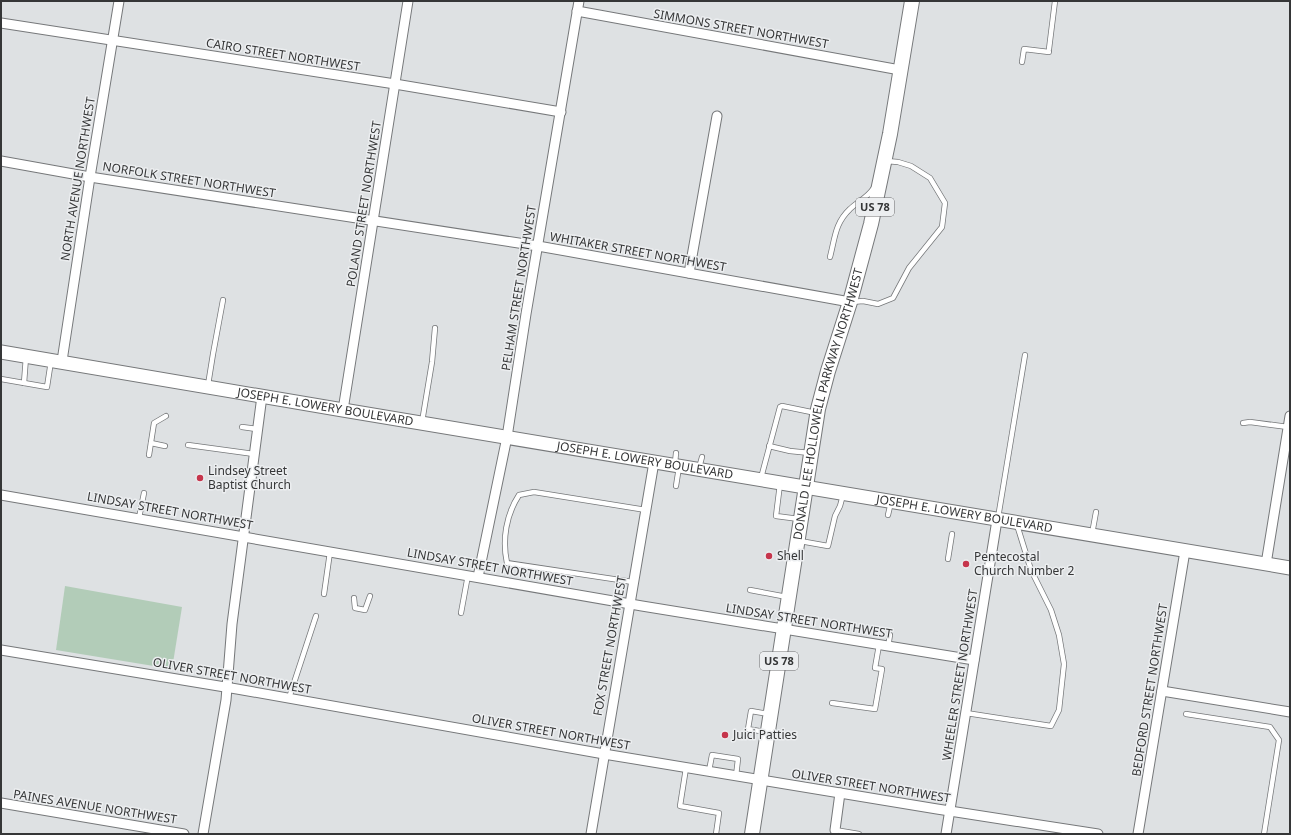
<svg xmlns="http://www.w3.org/2000/svg" width="1291" height="835" font-family="'Noto Sans',sans-serif">
<style>
.green{fill:#b2ccb8}
.lines{fill:none;stroke-linecap:round;stroke-linejoin:round}
.service-casing{stroke:#76787a;stroke-width:6}
.minor-casing{stroke:#76787a;stroke-width:11}
.secondary-casing{stroke:#76787a;stroke-width:15}
.primary-casing{stroke:#76787a;stroke-width:16}
.service{stroke:#fff;stroke-width:4.5}
.minor{stroke:#fff;stroke-width:9}
.secondary{stroke:#fff;stroke-width:13}
.primary{stroke:#fff;stroke-width:14}
.poi-dot{fill:#c6354c;stroke:#eceef0;stroke-width:1.5}
.labels{text-anchor:middle;stroke-width:3;stroke-linejoin:round;paint-order:stroke}
.shield{fill:#eceef0;stroke:#6c6d6e;stroke-width:1}
.shield-label{font-size:11px;font-weight:bold;fill:#353637}
.street-label{font-size:12px;fill:#353637;stroke:#eceef0}
.poi-label{font-size:12px;fill:#353637;stroke:#eceef0;text-anchor:start}
</style>
<rect width="100%" height="100%" fill="#dee1e3"/>
<path class="green" d="M65,586L182,607L172,669L56,650Z"/>
<g class="lines">
<g class="service-casing">
<g id="service">
<path d="M1049,49L1055,1"/>
<path d="M1022,62L1024,49L1049,52"/>
<path d="M830,257C835,238 835,223 850,209C857,202 867,198 873,189"/>
<path d="M852,302L863,301L878,304L893,298L909,268L942,227L945,203L930,178L911,166L898,162L886,161"/>
<path d="M1,379L47,387L51,361"/>
<path d="M24,383L26,357"/>
<path d="M208,385L213,354L223,300"/>
<path d="M422,422L432,362L435,328"/>
<path d="M1243,423L1250,422L1288,427"/>
<path d="M242,427L257,429"/>
<path d="M151,443L165,446"/>
<path d="M188,445L254,454"/>
<path d="M769,446L790,451L810,453"/>
<path d="M149,455L154,423L166,416"/>
<path d="M675,463L676,453"/>
<path d="M699,468L702,457"/>
<path d="M761,478L780,407L782,406L816,413"/>
<path d="M780,484L776,516L799,519"/>
<path d="M676,486L679,467"/>
<path d="M888,515L891,502"/>
<path d="M139,518L144,493"/>
<path d="M998,518L1025,355"/>
<path d="M1092,534L1096,512"/>
<path d="M800,541L828,546L835,516L840,506L843,495"/>
<path d="M948,559L952,534"/>
<path d="M633,582L507,563C502,540 506,515 519,495L534,492L646,510"/>
<path d="M750,590L787,597"/>
<path d="M324,594L330,552"/>
<path d="M354,598L355,608L365,610L370,596"/>
<path d="M461,613L468,575"/>
<path d="M888,647L890,635"/>
<path d="M289,698L316,616"/>
<path d="M832,703L875,709L882,669L875,668L879,645"/>
<path d="M966,713L1051,726L1059,710L1064,664L1059,635L1051,610L1031,570L1017,525"/>
<path d="M1186,714L1270,727L1279,740L1264,834"/>
<path d="M766,732L748,729L751,711L769,714"/>
<path d="M686,768L680,806L719,813L716,834"/>
<path d="M709,771L712,755L738,759L736,776"/>
<path d="M835,830L859,834"/>
</g>
</g>
<g class="minor-casing">
<g id="minor">
<path d="M577,11L900,70"/>
<path d="M1,23L395,84L561,112"/>
<path d="M1,161L90,177L538,246L850,302"/>
<path d="M689,273L717,116"/>
<path d="M62,361L90,177L119,1"/>
<path d="M343,410L408,1"/>
<path d="M1,495L642,606L974,660"/>
<path d="M1266,564L1290,416"/>
<path d="M478,577L507,437L526,314L579,1"/>
<path d="M1,650L237,689L604,754L937,809L1098,834"/>
<path d="M1162,691L1290,712"/>
<path d="M1,803L184,834"/>
<path d="M835,830L840,793"/>
<path d="M203,834L226,700L232,624L262,396"/>
<path d="M591,834L654,462"/>
<path d="M946,834L997,520"/>
<path d="M1138,834L1185,551"/>
</g>
</g>
<g class="secondary-casing">
<g id="secondary">
<path id="s1" d="M1,352L343,410L1290,568"/>
</g>
</g>
<g class="primary-casing">
<g id="primary">
<path id="s2" d="M752,834L818,409L828,371L850,302L871,224L890,134L912,1"/>
</g>
</g>
<use href="#service" class="service"/>
<use href="#minor" class="minor"/>
<use href="#secondary" class="secondary"/>
<use href="#primary" class="primary"/>
</g>
<g class="poi-dot">
<circle cx="200" cy="478" r="4"/>
<circle cx="769" cy="556" r="4"/>
<circle cx="966" cy="564" r="4"/>
<circle cx="725" cy="735" r="4"/>
</g>
<g class="labels">
<g class="shield">
<rect x="856" y="198" width="38" height="18" rx="3"/>
<rect x="760" y="652" width="38" height="18" rx="3"/>
</g>
<g class="shield-label">
<text x="875" y="211">US 78</text>
<text x="779" y="665">US 78</text>
</g>
<g class="street-label">
<text transform="translate(741 29) rotate(10)" y="4">SIMMONS STREET NORTHWEST</text>
<text transform="translate(283 55) rotate(9)" y="4">CAIRO STREET NORTHWEST</text>
<text transform="translate(78 179) rotate(-81)" y="4">NORTH AVENUE NORTHWEST</text>
<text transform="translate(189 180) rotate(9)" y="4">NORFOLK STREET NORTHWEST</text>
<text transform="translate(364 204) rotate(-81)" y="4">POLAND STREET NORTHWEST</text>
<text transform="translate(638 252) rotate(10)" y="4">WHITAKER STREET NORTHWEST</text>
<text transform="translate(519 288) rotate(-81)" y="4">PELHAM STREET NORTHWEST</text>
<text dy="4" stroke="none"><textPath href="#s2" startOffset="437">DONALD LEE HOLLOWELL PARKWAY NORTHWEST</textPath></text>
<text dy="4" stroke="none"><textPath href="#s1" startOffset="329">JOSEPH E. LOWERY BOULEVARD</textPath></text>
<text dy="4" stroke="none"><textPath href="#s1" startOffset="653">JOSEPH E. LOWERY BOULEVARD</textPath></text>
<text transform="translate(170 511) rotate(10)" y="4">LINDSAY STREET NORTHWEST</text>
<text dy="4" stroke="none"><textPath href="#s1" startOffset="977">JOSEPH E. LOWERY BOULEVARD</textPath></text>
<text transform="translate(490 567) rotate(10)" y="4">LINDSAY STREET NORTHWEST</text>
<text transform="translate(809 621) rotate(9)" y="4">LINDSAY STREET NORTHWEST</text>
<text transform="translate(610 646) rotate(-80)" y="4">FOX STREET NORTHWEST</text>
<text transform="translate(960 675) rotate(-81)" y="4">WHEELER STREET NORTHWEST</text>
<text transform="translate(232 676) rotate(10)" y="4">OLIVER STREET NORTHWEST</text>
<text transform="translate(1150 690) rotate(-81)" y="4">BEDFORD STREET NORTHWEST</text>
<text transform="translate(551 732) rotate(10)" y="4">OLIVER STREET NORTHWEST</text>
<text transform="translate(871 786) rotate(9)" y="4">OLIVER STREET NORTHWEST</text>
<text transform="translate(95 807) rotate(9)" y="4">PAINES AVENUE NORTHWEST</text>
</g>
<g class="poi-label">
<text x="208" y="475">Lindsey Street<tspan x="208" dy="14">Baptist Church</tspan></text>
<text x="777" y="560">Shell</text>
<text x="974" y="561">Pentecostal<tspan x="974" dy="14">Church Number 2</tspan></text>
<text x="733" y="739">Juici Patties</text>
</g>
</g>
<rect width="1291" height="835" fill="none" stroke="#353637" stroke-width="4"/>
</svg>
